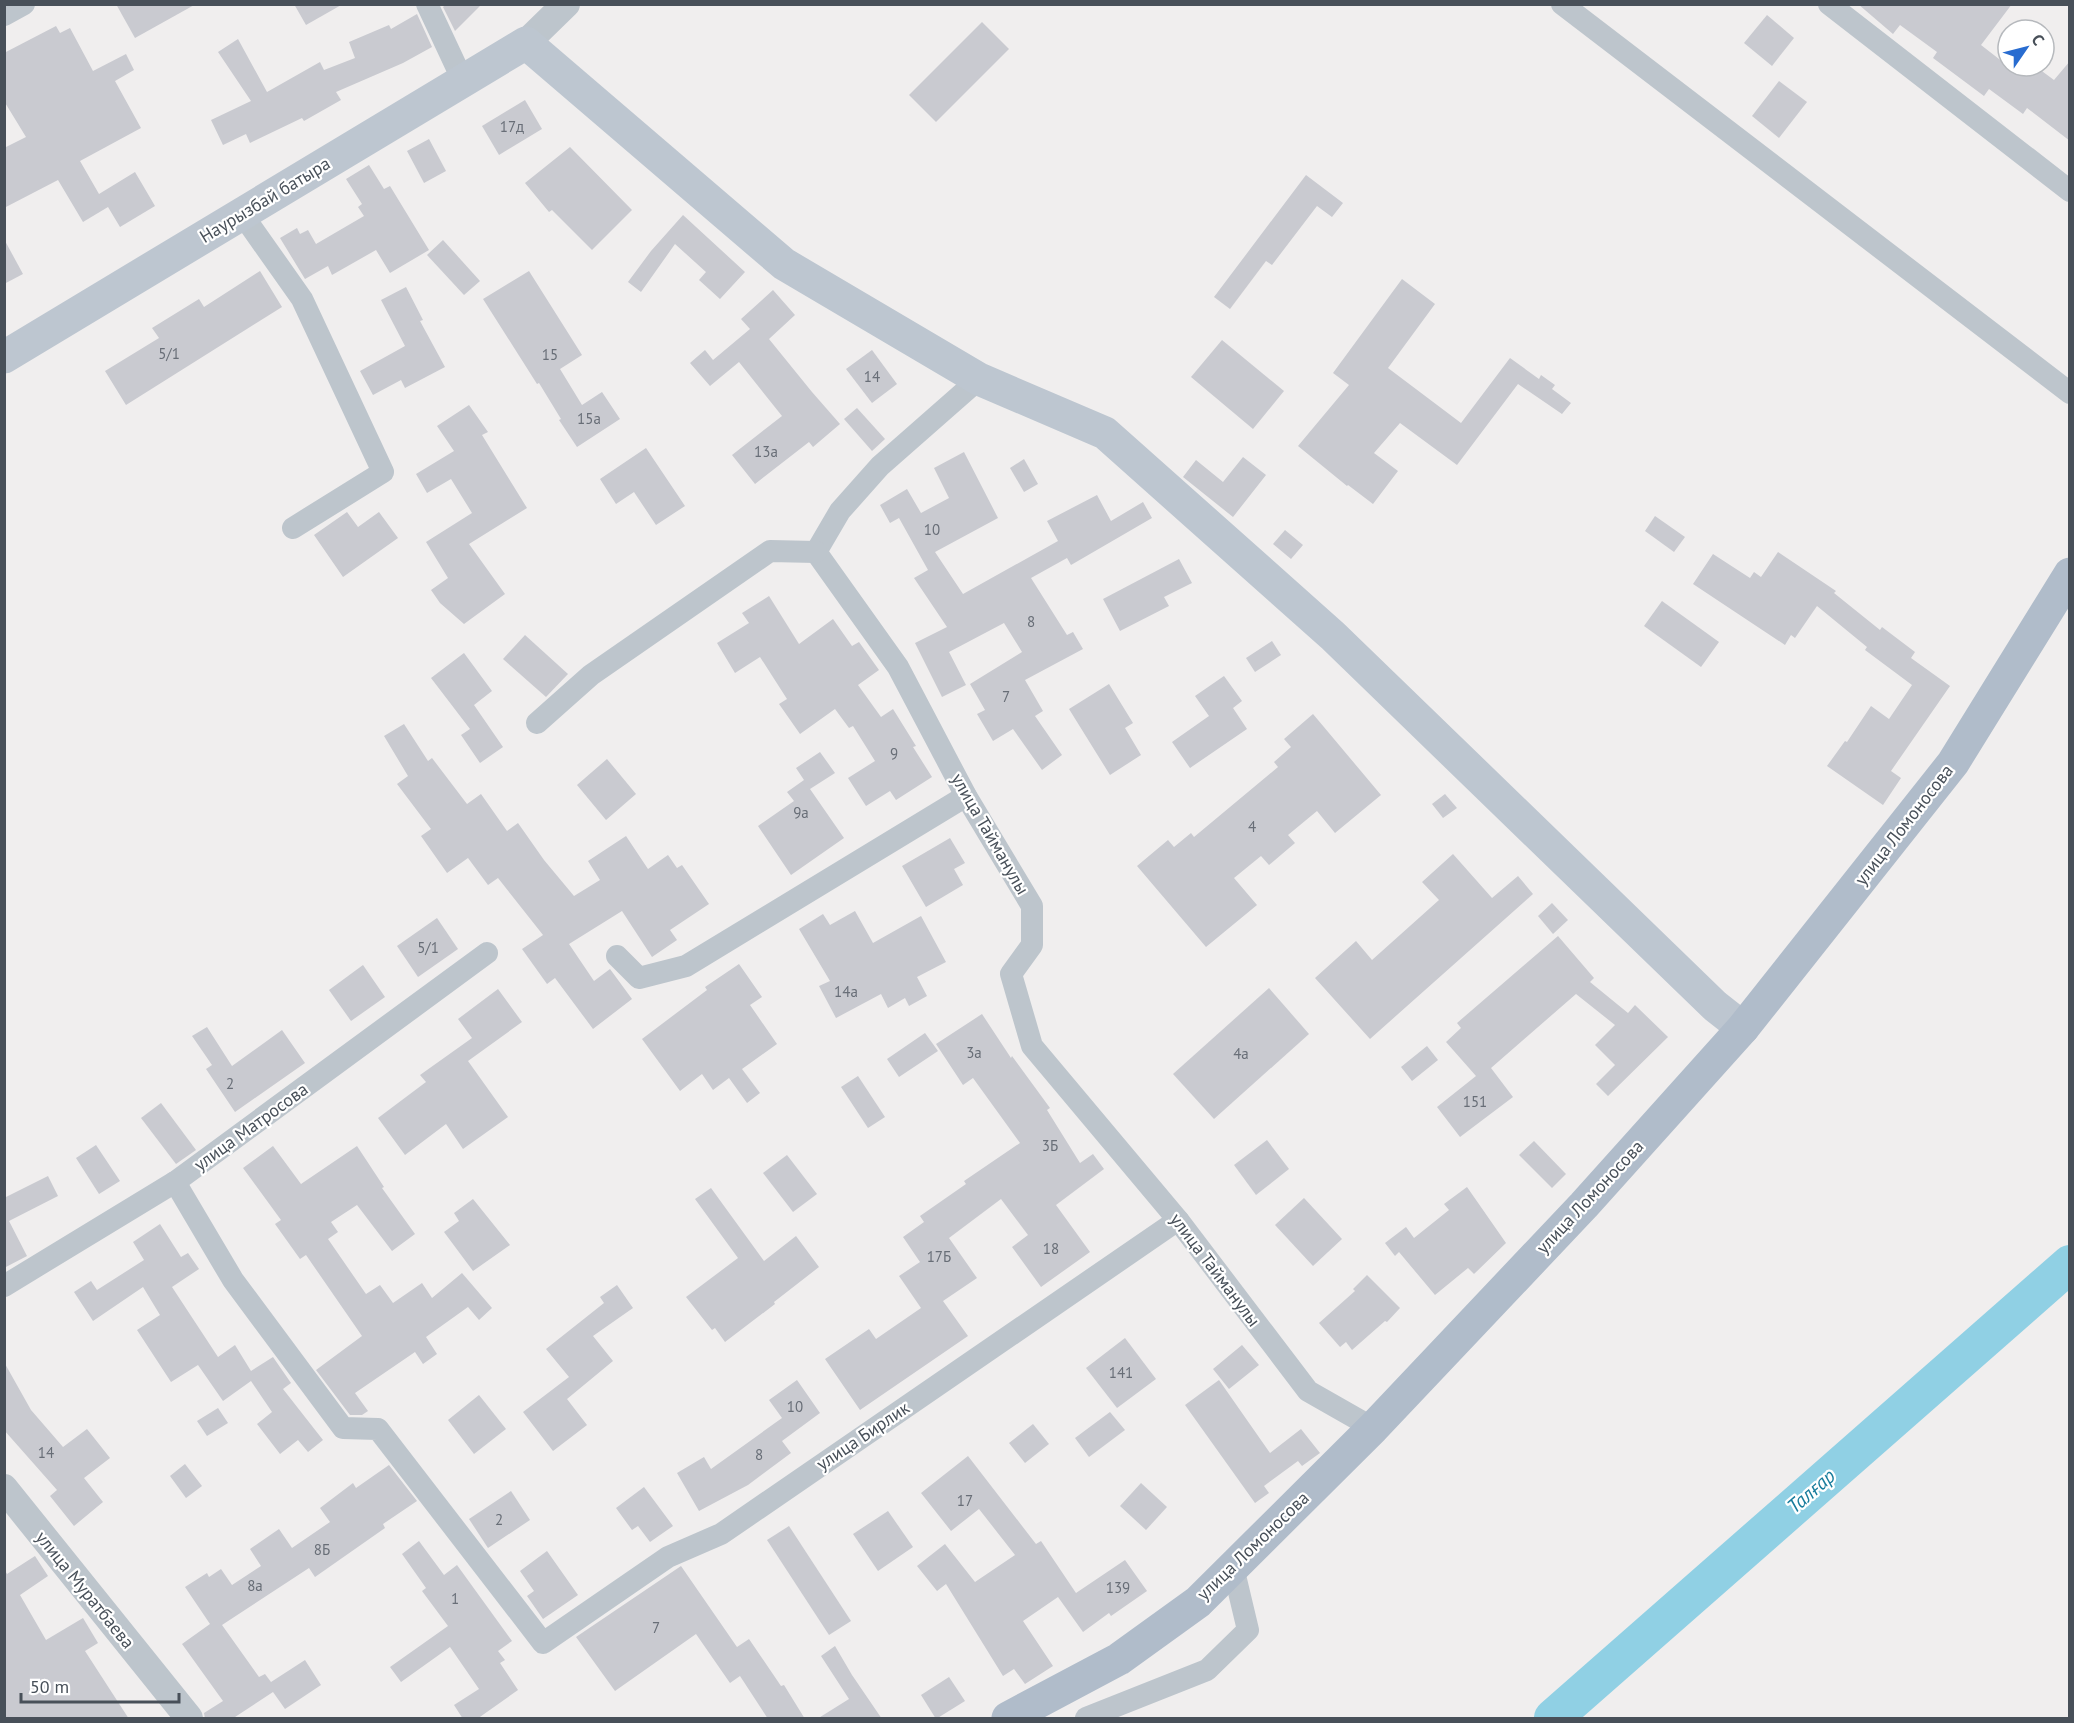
<svg xmlns="http://www.w3.org/2000/svg" width="2074" height="1723" font-family="'PT Sans',sans-serif">
<style>
.lines{fill:none;stroke-linecap:round;stroke-linejoin:round}
.river{stroke:#90d0e4;stroke-width:38}
.building{fill:#c9cad0}
.minor{stroke:#bdc5cc;stroke-width:22}
.tertiary{stroke:#bdc5cc;stroke-width:28}
.secondary{stroke:#bdc6d0;stroke-width:33}
.primary{stroke:#b0bcca;stroke-width:33}
.labels{text-anchor:middle;stroke-width:4.5;stroke-linejoin:round;paint-order:stroke}
.number-label{font-size:15px;fill:#686e77}
.street-label{font-size:18px;fill:#485059;stroke:#fff}
.water-label{font-size:20px;font-style:italic;fill:#187c9c;stroke:#fff}
</style>
<rect width="100%" height="100%" fill="#f0eeee"/>
<g class="lines">
<path class="river" d="M1553,1718L2070,1264"/>
</g>
<g class="building">
<path d="M116,4H196L135,38Z"/>
<path d="M294,4H343L306,25Z"/>
<path d="M446,4H482L455,31L443,7Z"/>
<path d="M1858,4H2012L1981,45L2008,66H2035L2054,80L2070,61V141L2027,108L2023,114L1989,89L1984,96L1933,58L1937,52L1900,25L1893,34Z"/>
<path d="M417,14L432,47L403,63L336,92L341,100L304,121L302,118L250,143L246,134L223,145L211,120L251,101L218,52L238,39L267,92L320,62L324,70L355,58L349,42L389,25L391,29Z"/>
<path d="M1767,15L1794,38L1772,66L1744,43Z"/>
<path d="M982,22L1009,49L936,122L909,95Z"/>
<path d="M56,26L60,33L70,28L93,71L126,54L134,70L115,81L141,128L80,161L99,194L135,172L155,206L120,227L108,207L83,222L58,180L4,208V148L26,137L4,101V53Z"/>
<path d="M1779,81L1807,102L1779,138L1752,116Z"/>
<path d="M525,100L542,129L499,155L482,126Z"/>
<path d="M429,139L446,171L424,183L407,151Z"/>
<path d="M570,147L632,210L592,250L552,210L549,212L525,183Z"/>
<path d="M369,165L384,189L390,186L429,250L390,273L376,250L332,275L328,266L305,279L280,238L297,228L300,234L308,230L316,244L364,216L358,207L362,204L346,179Z"/>
<path d="M1306,175L1343,203L1332,217L1317,206L1272,265L1266,261L1230,309L1214,297Z"/>
<path d="M683,215L745,272L720,299L699,280L706,272L675,244L641,292L628,282L651,251Z"/>
<path d="M4,239L23,274L4,284Z"/>
<path d="M443,240L480,281L464,295L427,255Z"/>
<path d="M260,271L282,307L126,405L105,371L159,338L152,328L199,299L204,307Z"/>
<path d="M529,271L582,355L560,369L582,405L602,392L620,419L577,447L559,420L561,419L539,383L537,384L483,299Z"/>
<path d="M1402,279L1435,304L1388,368L1461,423L1510,358L1539,379L1541,375L1555,385L1552,389L1571,403L1562,414L1518,384L1457,465L1400,423L1374,453L1398,471L1373,504L1348,485L1347,486L1298,446L1349,385L1333,373Z"/>
<path d="M406,287L423,320L420,321L445,367L405,388L401,380L373,395L360,371L405,346L381,300Z"/>
<path d="M773,290L795,315L769,339L812,392L840,424L813,447L809,442L755,484L732,455L782,416L739,362L710,386L690,363L705,350L713,360L750,329L741,319Z"/>
<path d="M1222,340L1284,391L1253,429L1191,377Z"/>
<path d="M872,350L897,384L872,403L846,369Z"/>
<path d="M469,405L488,432L482,435L527,508L469,544L505,594L464,624L440,603L431,590L448,578L426,542L472,513L451,479L427,493L416,474L454,451L437,426Z"/>
<path d="M857,408L885,439L872,451L844,419Z"/>
<path d="M646,448L685,506L656,525L634,492L616,504L600,479Z"/>
<path d="M964,452L998,518L935,552L963,594L1058,541L1047,521L1097,495L1111,521L1143,502L1152,518L1071,565L1067,558L1031,578L1067,635L1073,632L1083,649L1025,680L1043,711L1035,716L1062,755L1042,770L1013,729L993,741L977,714L985,710L970,684L1022,652L1004,623L949,652L966,685L942,697L915,643L947,627L914,578L928,570L899,518L890,523L880,505L907,489L921,513L949,498L934,468Z"/>
<path d="M1243,457L1266,475L1233,517L1183,477L1196,460L1223,482Z"/>
<path d="M1024,459L1038,484L1024,492L1010,468Z"/>
<path d="M347,512L358,527L379,512L398,538L343,577L314,535Z"/>
<path d="M1655,516L1685,537L1674,552L1645,531Z"/>
<path d="M1285,530L1303,545L1291,559L1273,544Z"/>
<path d="M1778,552L1836,591L1834,593L1880,630L1882,627L1915,652L1911,658L1950,686L1891,771L1901,778L1883,805L1827,766L1845,741L1847,742L1871,706L1889,719L1912,685L1865,650L1867,647L1817,606L1795,638L1791,635L1785,645L1693,584L1713,554L1750,578L1754,572L1761,577Z"/>
<path d="M1179,559L1192,583L1164,597L1169,606L1120,631L1103,599Z"/>
<path d="M769,596L799,644L833,619L852,646L859,642L879,670L858,685L881,717L893,709L916,746L913,747L932,777L896,800L890,791L866,806L848,778L875,761L853,726L849,728L835,709L800,734L779,704L787,699L760,657L735,673L717,643L749,623L742,613Z"/>
<path d="M1662,601L1719,642L1701,667L1644,626Z"/>
<path d="M525,635L568,674L546,697L503,659Z"/>
<path d="M1272,641L1281,655L1255,672L1246,658Z"/>
<path d="M464,653L492,691L474,705L503,747L480,763L461,735L470,729L431,678Z"/>
<path d="M1224,676L1242,701L1233,708L1247,729L1190,768L1172,742L1209,716L1195,696Z"/>
<path d="M1109,684L1133,723L1125,728L1141,755L1110,775L1069,709Z"/>
<path d="M1313,714L1381,795L1335,833L1317,811L1288,835L1295,843L1269,865L1261,856L1234,878L1257,905L1206,947L1137,866L1168,840L1174,847L1191,833L1194,837L1278,767L1274,762L1291,747L1284,739Z"/>
<path d="M404,724L428,761L432,758L467,804L481,794L507,831L518,823L544,860L574,896L600,880L588,861L626,836L648,869L668,855L677,868L682,865L709,904L670,930L677,940L652,957L622,911L569,944L594,981L610,969L632,999L593,1029L555,978L547,984L522,949L543,935L498,878L488,885L468,858L447,873L421,836L431,829L397,784L408,776L384,736Z"/>
<path d="M820,752L835,773L810,789L844,838L791,875L758,826L794,801L787,792L804,780L796,768Z"/>
<path d="M607,759L636,794L606,820L577,785Z"/>
<path d="M1445,794L1457,808L1443,818L1432,804Z"/>
<path d="M950,838L965,863L954,869L963,885L926,907L902,866Z"/>
<path d="M1453,854L1492,898L1518,876L1533,894L1370,1039L1315,978L1356,941L1372,960L1439,900L1422,882Z"/>
<path d="M1552,903L1568,920L1553,934L1538,916Z"/>
<path d="M855,911L873,943L921,916L946,962L917,977L927,996L909,1006L905,998L888,1008L881,994L836,1018L819,986L830,981L799,929L823,914L830,925Z"/>
<path d="M437,918L458,949L418,977L397,946Z"/>
<path d="M1558,936L1594,978L1590,982L1628,1013L1635,1005L1668,1037L1608,1096L1596,1084L1615,1065L1595,1045L1615,1025L1576,994L1491,1068L1513,1097L1460,1137L1437,1107L1476,1076L1446,1042L1461,1028L1457,1023Z"/>
<path d="M739,964L762,997L750,1005L777,1044L742,1069L760,1093L747,1103L729,1078L713,1090L702,1074L680,1091L642,1039L707,990L705,987Z"/>
<path d="M363,965L385,997L351,1021L329,990Z"/>
<path d="M1269,988L1309,1034L1214,1119L1173,1074Z"/>
<path d="M498,989L522,1022L468,1061L508,1117L463,1149L446,1124L405,1155L378,1118L426,1082L420,1075L472,1038L458,1019Z"/>
<path d="M982,1014L1011,1058L1012,1056L1050,1108L1047,1110L1080,1163L1093,1154L1104,1169L1056,1205L1090,1252L1041,1287L1012,1247L1028,1235L1001,1199L949,1238L977,1278L943,1301L968,1336L860,1410L825,1359L869,1329L876,1339L921,1308L899,1276L920,1262L903,1237L924,1222L920,1216L966,1184L964,1181L1020,1143L973,1078L963,1085L936,1044Z"/>
<path d="M207,1027L232,1066L282,1030L305,1063L235,1112L206,1069L212,1065L192,1036Z"/>
<path d="M925,1033L938,1051L899,1077L887,1059Z"/>
<path d="M1427,1046L1438,1060L1412,1081L1401,1067Z"/>
<path d="M858,1076L885,1117L868,1128L841,1087Z"/>
<path d="M161,1103L196,1150L176,1164L141,1118Z"/>
<path d="M1267,1140L1289,1169L1256,1195L1234,1165Z"/>
<path d="M1534,1141L1566,1174L1552,1188L1519,1155Z"/>
<path d="M96,1145L120,1181L99,1194L76,1158Z"/>
<path d="M273,1146L301,1184L357,1146L384,1187L382,1188L415,1234L392,1251L357,1205L331,1222L338,1232L328,1239L366,1294L380,1285L393,1303L422,1283L432,1298L462,1273L492,1308L479,1320L468,1307L426,1337L437,1354L423,1364L415,1352L355,1393L368,1411L362,1415H350L316,1370L362,1336L306,1255L300,1259L275,1224L281,1220L243,1168Z"/>
<path d="M787,1155L817,1194L793,1212L763,1173Z"/>
<path d="M48,1176L58,1196L9,1221L27,1256L4,1268V1198Z"/>
<path d="M1467,1187L1506,1243L1474,1274L1468,1268L1435,1295L1399,1252L1395,1256L1385,1243L1406,1227L1414,1238L1449,1210L1444,1204Z"/>
<path d="M711,1188L764,1261L796,1236L819,1267L774,1302L775,1304L725,1342L715,1328L712,1330L686,1297L738,1258L695,1199Z"/>
<path d="M1304,1198L1342,1239L1313,1266L1275,1225Z"/>
<path d="M473,1199L510,1245L473,1271L444,1232L459,1221L454,1213Z"/>
<path d="M160,1224L181,1257L188,1253L199,1269L172,1287L218,1357L235,1345L251,1371L273,1357L291,1383L283,1389L323,1440L308,1452L298,1440L280,1454L257,1424L272,1412L251,1381L223,1401L198,1365L171,1382L137,1330L160,1315L143,1287L93,1321L74,1292L91,1281L97,1290L144,1260L133,1242Z"/>
<path d="M1367,1275L1400,1308L1387,1322L1385,1321L1352,1350L1346,1342L1340,1347L1319,1323L1355,1291L1353,1289Z"/>
<path d="M617,1285L633,1308L593,1336L613,1361L567,1399L587,1425L553,1451L523,1412L569,1377L546,1349L604,1303L600,1297Z"/>
<path d="M1125,1338L1156,1379L1117,1408L1086,1368Z"/>
<path d="M1242,1345L1259,1365L1229,1389L1213,1369Z"/>
<path d="M4,1362L31,1410L63,1447L87,1429L110,1458L84,1478L103,1502L74,1526L50,1496L57,1490L4,1430Z"/>
<path d="M797,1380L820,1413L782,1441L791,1453L748,1485L699,1511L677,1473L704,1457L711,1469L782,1418L769,1400Z"/>
<path d="M1219,1380L1270,1453L1301,1429L1320,1453L1302,1466L1298,1461L1264,1486L1269,1493L1255,1503L1185,1405Z"/>
<path d="M479,1395L506,1429L474,1454L448,1420Z"/>
<path d="M218,1408L228,1423L207,1436L197,1421Z"/>
<path d="M1110,1412L1125,1430L1089,1457L1075,1438Z"/>
<path d="M1033,1424L1049,1444L1025,1463L1009,1443Z"/>
<path d="M968,1456L1036,1544L1041,1541L1076,1593L1125,1560L1147,1591L1111,1616L1109,1613L1083,1632L1058,1597L1023,1621L1053,1666L1025,1684L1014,1669L1003,1676L946,1584L937,1591L917,1566L945,1544L975,1582L1015,1555L979,1509L951,1531L921,1493Z"/>
<path d="M185,1464L202,1486L186,1498L170,1476Z"/>
<path d="M389,1465L417,1501L383,1524L385,1528L315,1577L309,1568L222,1625L259,1677L265,1674L271,1682L305,1660L321,1685L285,1709L273,1692L232,1719H205L204,1713L223,1701L182,1644L210,1624L185,1587L207,1573L209,1577L221,1569L232,1585L261,1566L250,1549L279,1529L292,1548L330,1522L320,1508L353,1483L356,1488Z"/>
<path d="M1141,1483L1167,1507L1146,1530L1120,1506Z"/>
<path d="M644,1487L673,1526L650,1542L638,1526L632,1530L616,1508Z"/>
<path d="M511,1491L530,1520L488,1548L469,1519Z"/>
<path d="M888,1511L913,1547L878,1571L853,1534Z"/>
<path d="M789,1526L851,1621L829,1635L767,1540Z"/>
<path d="M419,1541L444,1575L457,1565L512,1641L498,1651L505,1660L500,1663L518,1690L477,1719H463L454,1705L479,1689L450,1647L401,1682L390,1667L448,1626L422,1591L426,1588L402,1554Z"/>
<path d="M547,1551L578,1595L543,1619L527,1596L534,1591L520,1571Z"/>
<path d="M35,1556L48,1576L20,1595L46,1640L83,1618L98,1643L85,1651L129,1719H4V1569L7,1574Z"/>
<path d="M681,1566L737,1647L749,1639L781,1686L784,1685L805,1719H768L740,1676L730,1683L696,1634L615,1691L576,1637Z"/>
<path d="M835,1646L852,1675L882,1719H817L849,1699L821,1656Z"/>
<path d="M949,1677L965,1701L936,1719L921,1695Z"/>
</g>
<g class="lines">
<g class="minor">
<path d="M427,4L463,81"/>
<path d="M1562,4L2070,393"/>
<path d="M1829,4L2070,191"/>
<path d="M4,15L24,4"/>
<path d="M242,214L302,299L383,472L293,528"/>
<path d="M979,379L880,466L840,511L816,552L898,667L966,796L1032,906V945L1011,974L1032,1046L1178,1220L1308,1391L1373,1428"/>
<path d="M537,723L591,675L770,551L816,552"/>
<path d="M617,956L639,978L686,966L966,796"/>
<path d="M175,1182L233,1280L343,1428L378,1429L543,1643L668,1557L721,1534L1178,1220"/>
<path d="M4,1286L175,1182L487,953"/>
<path d="M1086,1718L1207,1670L1248,1630L1233,1567"/>
</g>
<g class="tertiary">
<path d="M526,43L566,4"/>
<path d="M4,1488L189,1718"/>
</g>
<path class="secondary" d="M4,357L526,43L784,264L979,379L1105,433L1333,636L1715,1006L1743,1028"/>
<path class="primary" d="M1008,1718L1119,1659L1198,1602L1373,1428L1584,1205L1743,1028L1953,763L2070,574"/>
</g>
<g class="labels">
<g class="number-label">
<text x="512" y="132">17д</text>
<text x="169" y="359">5/1</text>
<text x="550" y="360">15</text>
<text x="872" y="382">14</text>
<text x="589" y="424">15а</text>
<text x="766" y="457">13а</text>
<text x="932" y="535">10</text>
<text x="1031" y="627">8</text>
<text x="1006" y="702">7</text>
<text x="894" y="759">9</text>
<text x="801" y="818">9а</text>
<text x="1252" y="832">4</text>
<text x="428" y="953">5/1</text>
<text x="846" y="997">14а</text>
<text x="974" y="1058">3а</text>
<text x="1241" y="1059">4а</text>
<text x="230" y="1089">2</text>
<text x="1475" y="1107">151</text>
<text x="1050" y="1151">3Б</text>
<text x="1051" y="1254">18</text>
<text x="939" y="1262">17Б</text>
<text x="1121" y="1378">141</text>
<text x="795" y="1412">10</text>
<text x="46" y="1458">14</text>
<text x="759" y="1460">8</text>
<text x="965" y="1506">17</text>
<text x="499" y="1525">2</text>
<text x="322" y="1555">8Б</text>
<text x="255" y="1591">8а</text>
<text x="1118" y="1593">139</text>
<text x="455" y="1604">1</text>
<text x="656" y="1633">7</text>
</g>
<g class="street-label">
<text transform="translate(265 200) rotate(-31)" y="6">Наурызбай батыра</text>
<text transform="translate(1904 825) rotate(-52)" y="6">улица Ломоносова</text>
<text transform="translate(990 834) rotate(60)" y="6">улица Тайманулы</text>
<text transform="translate(251 1127) rotate(-36)" y="6">улица Матросова</text>
<text transform="translate(1590 1197) rotate(-47)" y="6">улица Ломоносова</text>
<text transform="translate(1215 1270) rotate(53)" y="6">улица Тайманулы</text>
<text transform="translate(863 1436) rotate(-34)" y="6">улица Бирлик</text>
<text transform="translate(1253 1546) rotate(-44)" y="6">улица Ломоносова</text>
<text transform="translate(85 1590) rotate(51)" y="6">улица Муратбаева</text>
</g>
<g class="water-label">
<text transform="translate(1811 1491) rotate(-41)" y="7">Талғар</text>
</g>
</g>
<rect width="2074" height="1723" fill="none" stroke="#485059" stroke-width="12"/>
<g transform="translate(2026 48) rotate(55)"><circle r="28" fill="#ffffff" stroke="#b6b9bd" stroke-width="1.5"/>
<path d="M0-4.5L10 22L0 15L-10 22Z" fill="#286cd0"/>
<text y="-9" font-size="16" font-weight="bold" text-anchor="middle" fill="#485059">С</text>
</g>
<path d="M21 1693v9h158v-9" fill="none" stroke="#485059" stroke-width="3"/>
<text x="30" y="1693" font-size="18" fill="#485059" stroke="#ffffff" stroke-width="4.5" paint-order="stroke">50 m</text>
</svg>
